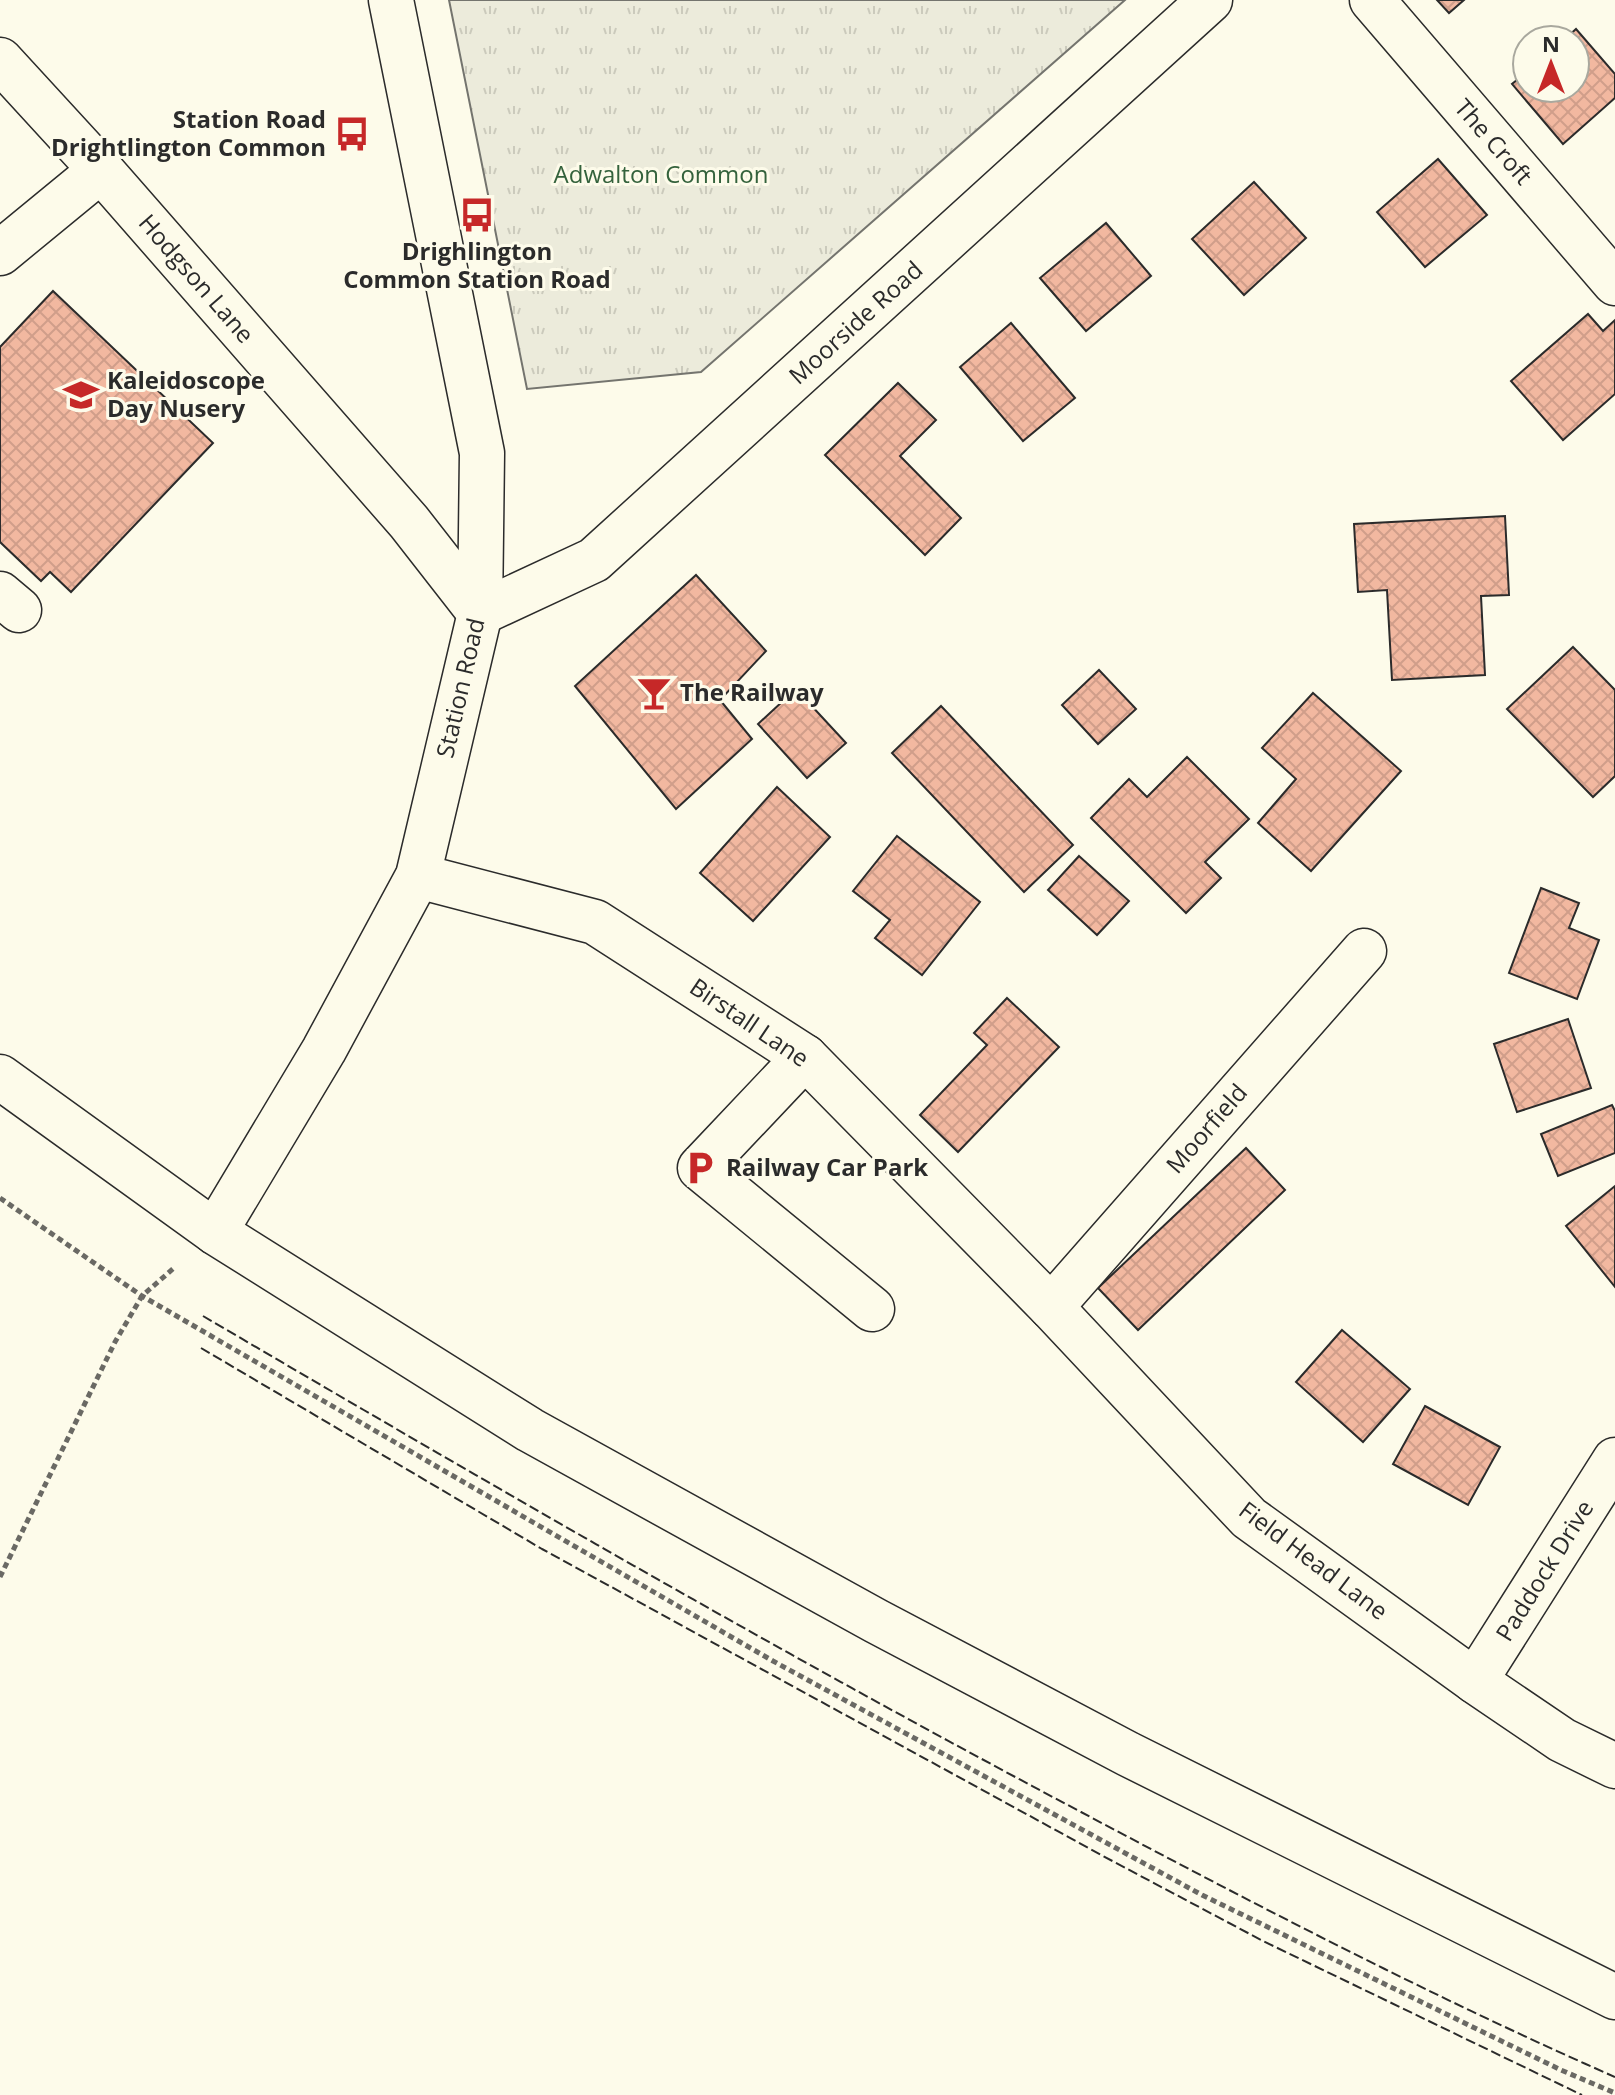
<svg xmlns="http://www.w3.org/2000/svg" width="1615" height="2095" font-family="'Open Sans',sans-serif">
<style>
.park{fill:url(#park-tufts);stroke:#74746e;stroke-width:2}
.building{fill:url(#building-cross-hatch);stroke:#2b2b2b;stroke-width:2}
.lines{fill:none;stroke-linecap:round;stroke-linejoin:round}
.minor-casing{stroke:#2b2b2b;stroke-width:47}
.major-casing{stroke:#2b2b2b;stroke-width:47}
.highway-casing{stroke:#2b2b2b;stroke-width:47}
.path{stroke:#6a6964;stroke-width:5;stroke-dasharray:6 4;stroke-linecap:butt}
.minor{stroke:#fdfbea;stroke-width:44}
.major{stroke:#fdfbea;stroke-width:44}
.highway{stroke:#fdfbea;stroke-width:44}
.fence{stroke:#2b2b2b;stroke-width:2;stroke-dasharray:10 4;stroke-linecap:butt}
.labels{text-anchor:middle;stroke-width:6;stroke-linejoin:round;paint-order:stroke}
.poi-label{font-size:24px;font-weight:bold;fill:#2b2b2b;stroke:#fdfbea;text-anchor:start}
.street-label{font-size:24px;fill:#2b2b2b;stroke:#fdfbea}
.park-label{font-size:24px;fill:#34623c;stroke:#fdfbea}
</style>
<defs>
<pattern id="park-tufts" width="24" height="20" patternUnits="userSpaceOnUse" patternTransform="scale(2)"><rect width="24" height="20" fill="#ecebdb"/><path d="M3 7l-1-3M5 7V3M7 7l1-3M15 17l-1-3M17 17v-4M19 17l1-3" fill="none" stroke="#cbcabc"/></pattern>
<pattern id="building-cross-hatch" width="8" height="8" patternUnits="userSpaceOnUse" patternTransform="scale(2)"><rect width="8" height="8" fill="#f2b8a0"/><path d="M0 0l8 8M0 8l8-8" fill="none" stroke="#d09e8a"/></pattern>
</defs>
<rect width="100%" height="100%" fill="#fdfbea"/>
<path class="park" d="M449,0H1125L701,372L527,389Z"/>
<g class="building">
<path d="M1437,0H1464L1449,13Z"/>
<path d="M1576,29L1615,74V98L1563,144L1512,84L1527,72V88H1575V40H1564Z"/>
<path d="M1438,159L1487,215L1425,267L1377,212Z"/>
<path d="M1254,182L1306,238L1244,295L1192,239Z"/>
<path d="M1106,223L1151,276L1086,331L1040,278Z"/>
<path d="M53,291L213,443L71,592L50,572L41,581L0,542V347Z"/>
<path d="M1588,314L1603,331L1615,320V394L1563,440L1511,381Z"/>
<path d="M1011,323L1075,398L1023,441L960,367Z"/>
<path d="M898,383L936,420L900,456L961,518L925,555L825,455Z"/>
<path d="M1505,516L1509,595L1481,596L1485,675L1392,680L1387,590L1358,592L1354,524Z"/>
<path d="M696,575L766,651L720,700L752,739L676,809L575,686Z"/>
<path d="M1573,647L1615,690V776L1593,797L1507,709Z"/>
<path d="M1099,670L1136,709L1098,744L1062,705Z"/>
<path d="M796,689L846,743L807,778L758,724Z"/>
<path d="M1313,693L1401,771L1311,871L1258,823L1296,779L1262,748Z"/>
<path d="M941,706L1073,845L1024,892L892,753Z"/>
<path d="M1187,757L1249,819L1205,862L1221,878L1186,913L1091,818L1129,779L1147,797Z"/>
<path d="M777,787L830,837L753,921L700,873Z"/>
<path d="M897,836L980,902L922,975L875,938L890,920L853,891Z"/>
<path d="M1079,856L1129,901L1097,935L1048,890Z"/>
<path d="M1541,888L1579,903L1569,928L1599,940L1577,999L1509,973Z"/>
<path d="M1007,998L1059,1047L958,1152L920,1115L987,1045L974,1033Z"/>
<path d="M1568,1019L1591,1088L1517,1112L1494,1044Z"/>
<path d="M1612,1105L1615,1111V1153L1558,1176L1541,1134Z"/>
<path d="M1246,1148L1285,1190L1138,1330L1098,1288Z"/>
<path d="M1615,1186V1287L1566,1226Z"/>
<path d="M1342,1330L1410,1389L1363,1442L1296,1382Z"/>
<path d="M1425,1406L1500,1447L1468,1505L1393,1464Z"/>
</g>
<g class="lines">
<g class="minor-casing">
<g id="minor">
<path d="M1372,0L1615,283"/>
<path d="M0,60L101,170L409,522L480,613L594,560L1210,0"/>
<path d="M0,253L101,170"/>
<path d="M0,594L19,610"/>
<path d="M418,876L595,922L805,1057L1051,1307L1249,1518L1475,1681L1562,1740L1615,1766"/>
<path d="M805,1057L700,1168L872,1309"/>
<path d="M1051,1307L1364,951"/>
<path d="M1475,1681L1615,1460"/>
</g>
</g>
<g class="major-casing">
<path id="major" d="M215,1232L324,1050L418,876L480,613L482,453L391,0"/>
</g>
<g class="highway-casing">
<path id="highway" d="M0,1077L215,1232L530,1430L876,1621L1128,1754L1615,1997"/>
</g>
<g class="path">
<path d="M0,1198L142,1296L773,1661L1202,1895L1561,2070L1615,2093"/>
<path d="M0,1577L115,1342L142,1296L175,1267"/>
</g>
<use href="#minor" class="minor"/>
<use href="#major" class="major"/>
<use href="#highway" class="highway"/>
<g class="fence">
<path d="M203,1316C493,1486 784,1655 1081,1812C1256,1905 1433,1997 1615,2077"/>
<path d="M201,1348L542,1549L1103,1856L1263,1941L1582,2095"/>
</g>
</g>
<defs>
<g id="bus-bare" transform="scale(2.76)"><path d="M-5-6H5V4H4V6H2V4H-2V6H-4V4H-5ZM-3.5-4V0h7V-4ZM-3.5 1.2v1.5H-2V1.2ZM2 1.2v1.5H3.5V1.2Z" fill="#c62828" stroke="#fdfbea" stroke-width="2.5" paint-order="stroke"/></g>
<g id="school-bare" transform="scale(2.76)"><path d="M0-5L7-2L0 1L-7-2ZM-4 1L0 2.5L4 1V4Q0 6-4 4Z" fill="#c62828" stroke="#fdfbea" stroke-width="2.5" paint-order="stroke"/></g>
<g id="bar-bare" transform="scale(2.76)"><path d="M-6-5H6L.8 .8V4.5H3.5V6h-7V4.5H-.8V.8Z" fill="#c62828" stroke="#fdfbea" stroke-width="2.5" paint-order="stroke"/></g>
<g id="parking-bare" transform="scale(2.76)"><path d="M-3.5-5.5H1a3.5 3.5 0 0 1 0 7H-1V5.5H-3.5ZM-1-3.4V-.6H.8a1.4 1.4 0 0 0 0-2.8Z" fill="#c62828" stroke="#fdfbea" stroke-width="2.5" paint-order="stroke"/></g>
</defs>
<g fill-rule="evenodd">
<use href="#bus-bare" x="352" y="134"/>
<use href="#bus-bare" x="477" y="215"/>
<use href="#school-bare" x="81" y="395"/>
<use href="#bar-bare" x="654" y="693"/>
<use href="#parking-bare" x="700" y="1168"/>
</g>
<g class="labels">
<g class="poi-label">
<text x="326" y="128" text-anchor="end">Station Road<tspan x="326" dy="28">Drightlington Common</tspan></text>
<text x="477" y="260" text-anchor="middle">Drighlington<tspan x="477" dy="28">Common Station Road</tspan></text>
<text x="107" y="389">Kaleidoscope<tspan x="107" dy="28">Day Nusery</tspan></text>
<text x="680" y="701">The Railway</text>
<text x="726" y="1176">Railway Car Park</text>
</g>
<g class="street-label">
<text transform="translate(1493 142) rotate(49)" y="8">The Croft</text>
<text transform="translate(196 279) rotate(49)" y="8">Hodgson Lane</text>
<text transform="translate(856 323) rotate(-42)" y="8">Moorside Road</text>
<text transform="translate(461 688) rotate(-77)" y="8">Station Road</text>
<text transform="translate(749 1023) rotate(34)" y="8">Birstall Lane</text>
<text transform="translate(1207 1129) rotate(-49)" y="8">Moorfield</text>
<text transform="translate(1313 1561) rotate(37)" y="8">Field Head Lane</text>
<text transform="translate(1545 1571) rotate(-58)" y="8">Paddock Drive</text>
</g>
<g class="park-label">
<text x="661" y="183">Adwalton Common</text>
</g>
</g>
<g transform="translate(1551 64)"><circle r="38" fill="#fdfbea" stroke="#a9a89e" stroke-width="2"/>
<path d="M0-6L14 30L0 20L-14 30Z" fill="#c62828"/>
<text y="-12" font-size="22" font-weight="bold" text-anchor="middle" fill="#2b2b2b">N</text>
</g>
</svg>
